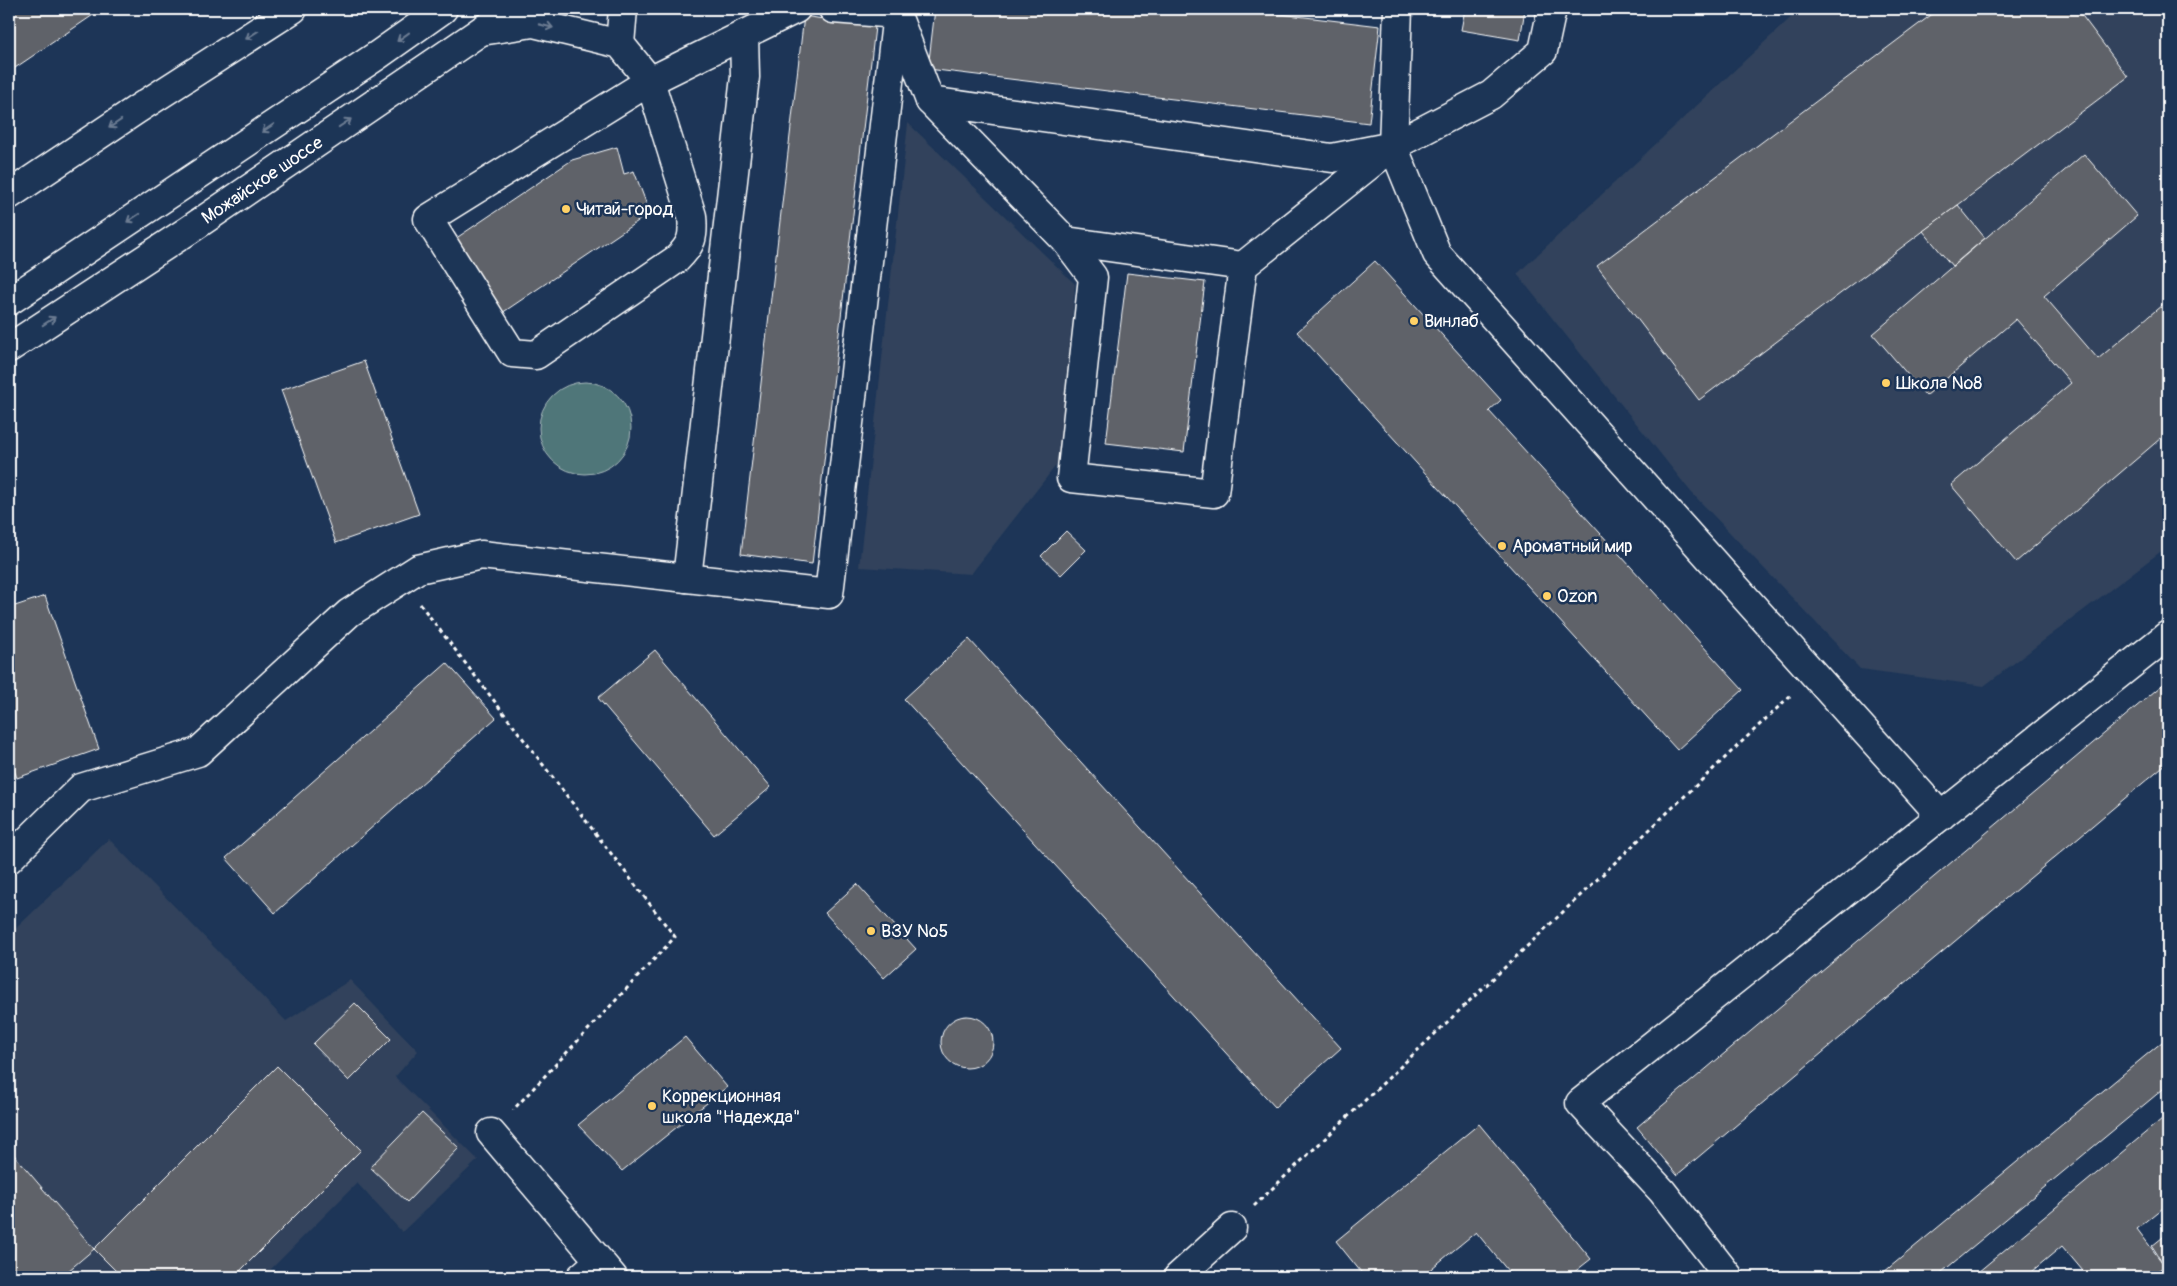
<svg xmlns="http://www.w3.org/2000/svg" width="2177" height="1286" font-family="Pangolin,sans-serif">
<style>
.built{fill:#30425c}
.green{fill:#507679;stroke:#a8babc}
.building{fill:#5e6269;stroke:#fff}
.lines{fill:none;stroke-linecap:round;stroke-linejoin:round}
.minor-casing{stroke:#fff;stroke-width:31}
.major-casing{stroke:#fff;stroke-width:31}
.path{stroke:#fff;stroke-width:3;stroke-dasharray:4 4;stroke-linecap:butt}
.minor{stroke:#1d3557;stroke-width:28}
.major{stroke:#1d3557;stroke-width:28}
.oneway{stroke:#6c7c92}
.poi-dot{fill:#ffd166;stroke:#1d3557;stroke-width:2}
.labels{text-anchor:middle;stroke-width:5;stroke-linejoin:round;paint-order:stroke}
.street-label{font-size:18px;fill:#fff;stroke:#1d3557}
.poi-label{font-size:18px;fill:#fff;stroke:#1d3557;text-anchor:start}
</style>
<rect width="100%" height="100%" fill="#1d3557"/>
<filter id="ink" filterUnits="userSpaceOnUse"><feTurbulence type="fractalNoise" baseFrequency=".02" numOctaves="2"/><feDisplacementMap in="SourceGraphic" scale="10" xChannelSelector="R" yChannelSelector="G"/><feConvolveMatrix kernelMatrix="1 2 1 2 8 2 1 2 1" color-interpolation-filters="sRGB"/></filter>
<g filter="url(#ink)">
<g class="built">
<path d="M1800,9H2168V546L1984,686L1860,669L1691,492L1517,274Z"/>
<path d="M908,123L1075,284L1061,459L971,574L859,567Z"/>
<path d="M109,839L286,1021L350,980L418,1051L395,1077L478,1160L402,1232L357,1183L263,1277H9V935Z"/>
</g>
<circle class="green" cx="585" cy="428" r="46"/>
<g class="building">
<path d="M19,9H102L9,72V16Z"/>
<path d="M935,9H1238L1380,26L1369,123L928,69Z"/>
<path d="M1465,9H1525L1520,40L1461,30Z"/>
<path d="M1939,9H2077L2128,77L1699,400L1597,266Z"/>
<path d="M804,16L875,27L812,564L741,554Z"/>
<path d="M617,147L624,174L634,171L650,213L502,313L452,241L572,160Z"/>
<path d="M2084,154L2137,216L2044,296L2098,359L2168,300V432L2016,562L1951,485L2071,383L2016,319L1926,396L1873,334Z"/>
<path d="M1958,205L1985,238L1952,266L1923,231Z"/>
<path d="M1375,261L1501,400L1489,411L1743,690L1677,750L1297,332Z"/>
<path d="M1127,273L1205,282L1184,452L1106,443Z"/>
<path d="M364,361L419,514L336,543L281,390Z"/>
<path d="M1066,531L1086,550L1061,575L1041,556Z"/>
<path d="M45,596L99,749L17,778L9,756V608Z"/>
<path d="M969,639L1341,1048L1275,1107L904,699Z"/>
<path d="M655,650L771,787L714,835L598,698Z"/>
<path d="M447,663L496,718L275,913L226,858Z"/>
<path d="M2168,680V762L1677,1175L1637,1127Z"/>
<path d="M857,884L916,949L884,978L825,913Z"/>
<path d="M355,1003L391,1039L349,1081L313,1044Z"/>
<circle cx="967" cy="1042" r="26"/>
<path d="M685,1037L727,1087L622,1171L578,1125Z"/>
<path d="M2168,1037V1085L1936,1277H1878Z"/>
<path d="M277,1066L361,1150L234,1277H122L94,1249Z"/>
<path d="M422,1113L459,1148L407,1202L370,1167Z"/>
<path d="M2168,1114V1204L2137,1229L2165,1266L2148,1277H2088L2062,1246L2025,1277H1972Z"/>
<path d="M1479,1124L1591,1259L1568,1277H1513L1476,1232L1421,1277H1365L1336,1241Z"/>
<path d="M9,1149L94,1249L61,1277H9Z"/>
<path d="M2168,1233V1264L2165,1266L2152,1246Z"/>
</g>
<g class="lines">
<g class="minor-casing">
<g id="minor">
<path d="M899,20L930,101L1066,241L1093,277L1071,478L1214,493L1243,266L1393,146L1491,95L1543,51L1552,9"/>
<path d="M481,31L533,23L620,44L650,81L796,9"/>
<path d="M620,44L623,9"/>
<path d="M650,81L692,216C694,237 692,244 677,259L536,355L512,353L428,219Z"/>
<path d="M930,101L1332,158L1393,146L1398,9"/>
<path d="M1393,146L1437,254L1941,816"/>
<path d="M9,195L136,110L293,9"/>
<path d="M1066,241L1243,266"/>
<path d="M687,578L745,77L744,34"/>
<path d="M9,859L81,788L198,752L349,613L418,569L481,555L829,594L897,14L833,9"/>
<path d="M491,1133L613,1277"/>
<path d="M581,1277L599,1261"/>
<path d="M1178,1277L1232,1228"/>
<path d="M1729,1277L1662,1191L1580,1103L2168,635"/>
</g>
</g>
<g class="major-casing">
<g id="major">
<path d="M9,301L378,55L443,9"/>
<path d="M9,348L189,230L513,9"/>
</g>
</g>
<g class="path">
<path d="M420,604L675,937L513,1110"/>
<path d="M1254,1206L1791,695"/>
</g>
<use href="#minor" class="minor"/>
<use href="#major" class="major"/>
</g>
<defs><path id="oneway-shaft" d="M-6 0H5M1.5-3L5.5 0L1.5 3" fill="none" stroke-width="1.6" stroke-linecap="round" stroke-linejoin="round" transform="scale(1.25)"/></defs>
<g class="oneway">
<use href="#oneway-shaft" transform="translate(546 26) rotate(14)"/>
<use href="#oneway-shaft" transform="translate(252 35) rotate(147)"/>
<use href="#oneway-shaft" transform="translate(403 37) rotate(144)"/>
<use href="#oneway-shaft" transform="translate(345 123) rotate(-34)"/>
<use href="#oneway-shaft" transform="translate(115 124) rotate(146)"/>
<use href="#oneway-shaft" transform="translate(268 128) rotate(146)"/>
<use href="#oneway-shaft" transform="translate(133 218) rotate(146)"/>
<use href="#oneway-shaft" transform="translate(49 321) rotate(-33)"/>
</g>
</g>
<g class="poi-dot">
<circle cx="566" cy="209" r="5"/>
<circle cx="1414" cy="321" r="5"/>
<circle cx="1886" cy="383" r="5"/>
<circle cx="1502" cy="546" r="5"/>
<circle cx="1547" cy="596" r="5"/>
<circle cx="871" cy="931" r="5"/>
<circle cx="652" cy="1106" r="5"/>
</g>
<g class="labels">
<g class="street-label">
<text transform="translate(262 180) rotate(-34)" y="6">Можайское шоссе</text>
</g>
<g class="poi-label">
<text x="576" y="215">Читай-город</text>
<text x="1424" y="327">Винлаб</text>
<text x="1896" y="389">Школа №8</text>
<text x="1512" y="552">Ароматный мир</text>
<text x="1557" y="602">Ozon</text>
<text x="881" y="937">ВЗУ №5</text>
<text x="662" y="1102">Коррекционная<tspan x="662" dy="21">школа "Надежда"</tspan></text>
</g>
</g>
<rect width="2177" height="1286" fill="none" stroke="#1d3557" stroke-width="30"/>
<rect x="15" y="15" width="2147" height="1256" fill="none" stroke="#fff" stroke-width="2" filter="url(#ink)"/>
</svg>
